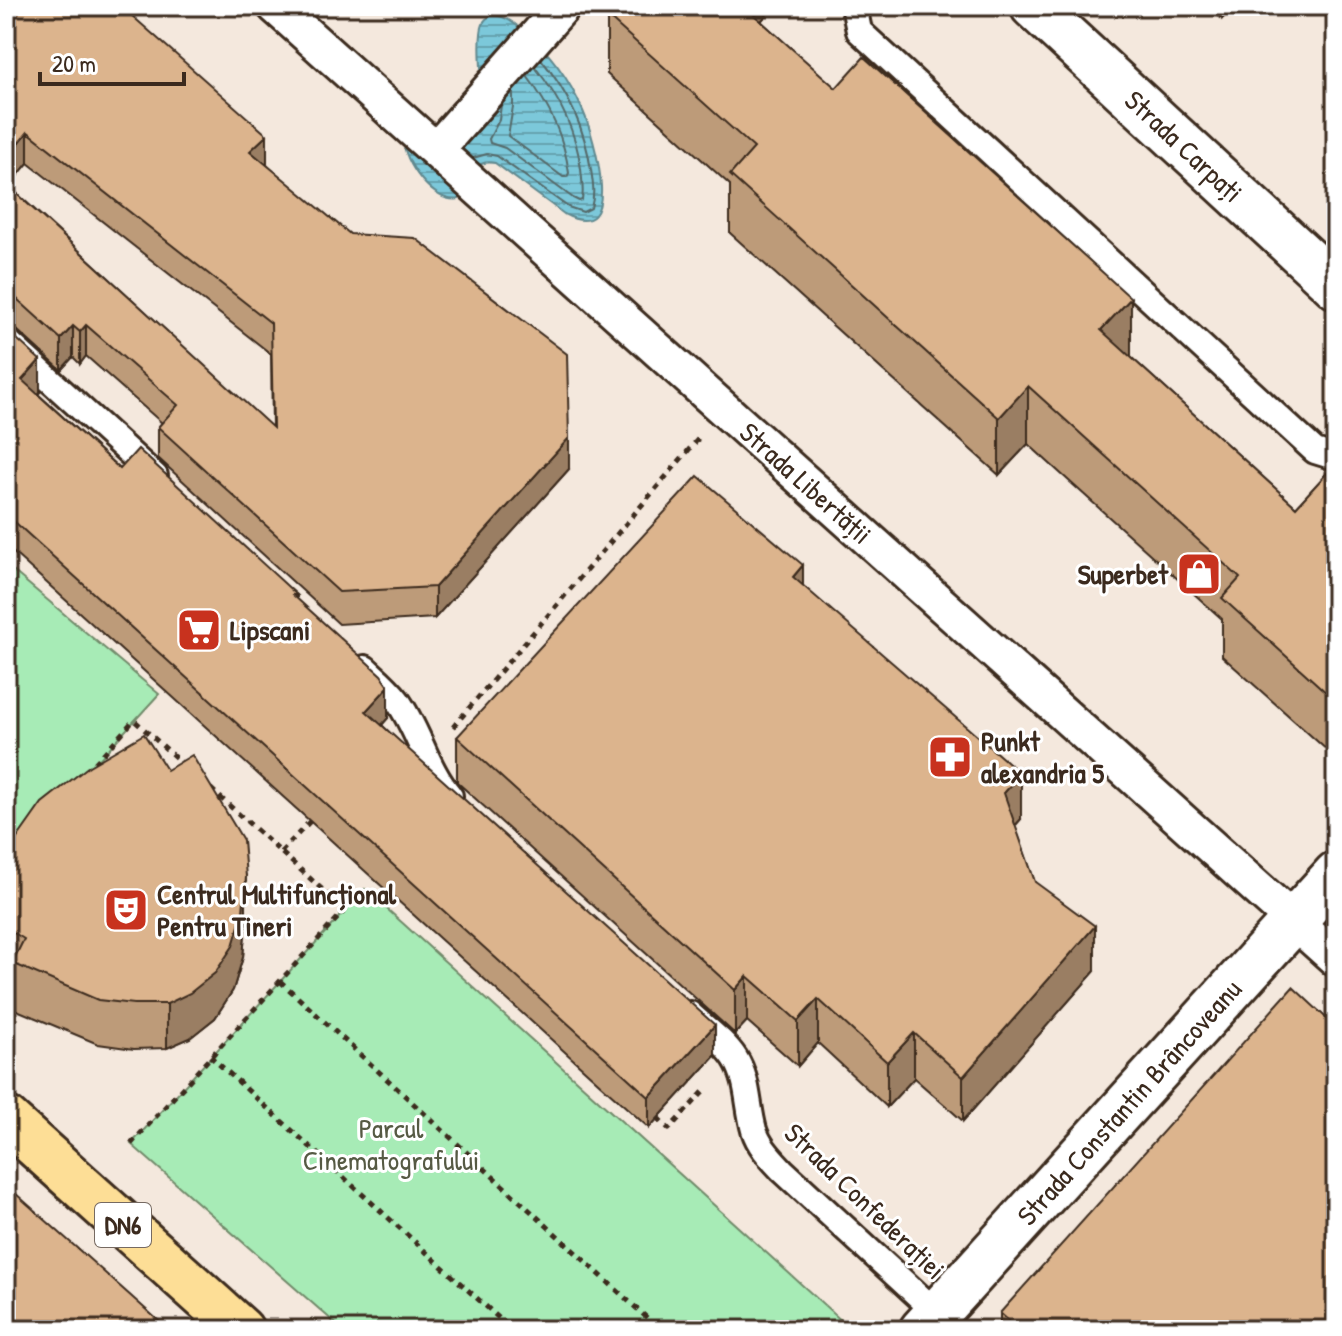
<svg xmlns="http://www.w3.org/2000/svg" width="1342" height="1336" font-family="'Patrick Hand',sans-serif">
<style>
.green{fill:#a7ebb6;stroke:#718a6a;stroke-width:2}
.water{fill:url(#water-rules);stroke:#61898f;stroke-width:2}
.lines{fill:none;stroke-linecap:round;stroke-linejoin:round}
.shore{stroke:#556969;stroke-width:2}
.service-casing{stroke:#3b2a1e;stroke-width:30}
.pedestrian-casing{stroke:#3b2a1e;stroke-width:40}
.minor-casing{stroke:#3b2a1e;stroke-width:50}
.primary-casing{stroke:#3b2a1e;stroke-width:50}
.path{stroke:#3b2a1e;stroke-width:5;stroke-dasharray:6 6;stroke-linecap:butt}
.service{stroke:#fff;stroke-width:24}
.pedestrian{stroke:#fff;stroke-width:34}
.minor{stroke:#fff;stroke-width:44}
.primary{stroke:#fdde96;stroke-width:44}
.wall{fill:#bd9b79;stroke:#3b2a1e;stroke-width:2;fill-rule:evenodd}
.shaded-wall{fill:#9a7e63;stroke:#3b2a1e;stroke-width:2}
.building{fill:#dcb48d;stroke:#3b2a1e;stroke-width:2}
.labels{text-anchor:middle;stroke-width:6;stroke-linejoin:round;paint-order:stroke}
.shield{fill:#fff;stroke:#766a62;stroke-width:2}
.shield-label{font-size:26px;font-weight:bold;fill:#3b2a1e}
.street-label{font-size:28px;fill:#3b2a1e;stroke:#fff}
.poi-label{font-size:28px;font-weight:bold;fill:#3b2a1e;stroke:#fff;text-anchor:start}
.park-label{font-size:28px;fill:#565a44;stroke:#fff}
</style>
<defs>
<pattern id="water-rules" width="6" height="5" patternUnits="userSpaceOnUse" patternTransform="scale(2)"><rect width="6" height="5" fill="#7bc8da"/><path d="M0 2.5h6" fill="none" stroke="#66a3b0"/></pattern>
</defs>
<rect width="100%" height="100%" fill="#f4e8dd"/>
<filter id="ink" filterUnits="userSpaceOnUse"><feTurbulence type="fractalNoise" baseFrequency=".0125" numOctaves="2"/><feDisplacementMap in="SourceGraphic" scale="16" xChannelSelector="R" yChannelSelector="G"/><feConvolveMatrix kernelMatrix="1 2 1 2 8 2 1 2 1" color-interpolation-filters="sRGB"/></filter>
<g filter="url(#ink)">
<g class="green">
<path d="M6,565L159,694L6,861Z"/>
<path d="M365,889L844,1323L838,1330H343L131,1144Z"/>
</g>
<path class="water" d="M493,15C506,16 515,24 525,32C550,52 570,81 583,111C594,136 626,247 564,214L495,163C471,158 469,183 459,199C434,205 403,162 403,138L426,133L483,104C483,86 477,39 483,24C485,18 488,18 493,15Z"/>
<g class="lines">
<g class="shore">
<path d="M513,92V107L508,136L563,177H567L569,173C564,136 549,105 527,76"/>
<path d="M501,105L499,120L489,139L490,143L505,148L573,198L579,201L582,200C584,190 582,180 581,169C576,131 559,97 535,67"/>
<path d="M473,158L487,154L497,156L568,207L583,212L591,208C595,195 593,183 591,170C585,128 568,92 541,59"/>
</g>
<g class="service-casing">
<g id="service">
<path d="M854,6L859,31L1315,451L1328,455L1336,454"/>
<path d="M6,340L155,476"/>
<path d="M365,668C376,678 388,688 397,700C419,730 426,768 450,796"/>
<path d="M690,1014C705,1028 724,1041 735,1058C749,1080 747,1105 754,1130C759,1146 771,1158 782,1170L937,1313"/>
</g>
</g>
<g class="pedestrian-casing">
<g id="pedestrian">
<path d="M275,6L1336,959"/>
<path d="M436,150L563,6"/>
</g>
</g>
<g class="minor-casing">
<g id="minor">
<path d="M1033,6L1336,286"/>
<path d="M922,1330L1336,874"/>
</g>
</g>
<g class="primary-casing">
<path id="primary" d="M6,1119L241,1330"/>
</g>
<g class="path">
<path d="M453,727L698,439"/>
<path d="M95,763L134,720L184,765"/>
<path d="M281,852L313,818"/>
<path d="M280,981L658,1328L844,1323"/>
<path d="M210,1056L512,1330"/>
<path d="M658,1118L669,1129L707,1088"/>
<path d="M131,1144L345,910L210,788"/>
</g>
<use href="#service" class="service"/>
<use href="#pedestrian" class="pedestrian"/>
<use href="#minor" class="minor"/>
<use href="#primary" class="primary"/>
</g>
<g class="wall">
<path d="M6,6L267,165L569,469L435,618L339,624L158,458V427L162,423L86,356L80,364L73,357L61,370L16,329L10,326H6ZM28,163L271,354L272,428L9,186Z"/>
<path d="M770,6V11L761,21L1296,507L1336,463V743L1328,751L1222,656V619L1028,444L999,475L730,233V185L607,74V16Z"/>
<path d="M1207,6H1234L1222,19Z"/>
<path d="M6,329L40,392L38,394L120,469L297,595V599L388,718L382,725L715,1056L649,1128L6,546Z"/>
<path d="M803,586L1021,819L1015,826L1035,882L1095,971L963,1121L914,1078L887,1107L818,1043L798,1066L747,1021L735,1034L457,782V737Z"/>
<path d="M6,854L246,922L243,957L233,990L215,1018L190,1038L167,1048L134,1049L98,1044L12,1008V977L6,973Z"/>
<path d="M1000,1313L1336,1330H1000Z"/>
</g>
<g class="shaded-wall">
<path d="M733,6H770V11L733,53Z"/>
<path d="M1222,6H1234L1222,19Z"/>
<path d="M28,132V163L6,190V158Z"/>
<path d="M267,135V166L250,151Z"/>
<path d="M1131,298V356L1101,388V330Z"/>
<path d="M86,325V356L80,364V332Z"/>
<path d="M73,326V357L61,370V339Z"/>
<path d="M40,360V392L22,411V380Z"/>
<path d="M1028,386V444L999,475V418Z"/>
<path d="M569,438V469L435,618V587Z"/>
<path d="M803,565V610L793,577Z"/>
<path d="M1336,685V743L1328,751V694Z"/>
<path d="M388,687V718L366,742V711Z"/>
<path d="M1021,774V819L1004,838V793Z"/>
<path d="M246,877V922L243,957L233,990L215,1018L190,1038L167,1048V1004Z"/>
<path d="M1095,926V971L963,1121V1077Z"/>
<path d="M747,976V1021L735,1034V990Z"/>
<path d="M818,999V1043L798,1066V1021Z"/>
<path d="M715,1025V1056L649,1128V1097Z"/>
<path d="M914,1033V1078L887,1107V1062Z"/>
</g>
<g class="building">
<path d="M6,6H121L267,135L250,151L350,234L415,238L567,354L569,438L435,587L339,592L158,427L178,405L86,325L80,332L73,326L61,339L16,298L10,294H6V184L273,428L271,323L28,132L6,158Z"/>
<path d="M616,6H744L836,88L864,57L1131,298L1101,330L1296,507L1336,463V685L1328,694L1222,598L1240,578L1028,386L999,418L730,175L754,148L607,16Z"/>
<path d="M6,329L40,360L22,380L120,469L138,449L297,595H293L381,675L388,685V687L366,711L715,1025L649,1097L6,514Z"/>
<path d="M698,476L803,565L793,577L1021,774L1004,793L1035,882L1095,926L963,1077L914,1033L887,1062L818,999L798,1021L747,976L735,990L457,737Z"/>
<path d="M144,734L167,770L192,755L243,840L246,877L243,912L233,946L215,973L190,993L167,1004H134L98,1000L12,963L24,939L6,928V854L42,803L89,766Z"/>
<path d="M1293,987L1336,1027V1330H1019L1000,1313Z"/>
<path d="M6,1185L169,1330H6Z"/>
</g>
</g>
<defs>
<g id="shop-square" transform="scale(2.3)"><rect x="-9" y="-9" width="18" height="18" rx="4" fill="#c8321e" stroke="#fff"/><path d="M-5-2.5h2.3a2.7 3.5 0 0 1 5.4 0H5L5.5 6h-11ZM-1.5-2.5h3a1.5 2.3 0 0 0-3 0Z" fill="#fff"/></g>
<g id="supermarket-square" transform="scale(2.3)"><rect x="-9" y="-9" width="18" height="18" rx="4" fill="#c8321e" stroke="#fff"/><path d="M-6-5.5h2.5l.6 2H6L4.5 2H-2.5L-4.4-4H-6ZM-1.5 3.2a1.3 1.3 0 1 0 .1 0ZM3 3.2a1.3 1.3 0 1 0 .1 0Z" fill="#fff"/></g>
<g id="pharmacy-square" transform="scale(2.3)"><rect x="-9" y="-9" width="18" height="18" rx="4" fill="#c8321e" stroke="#fff"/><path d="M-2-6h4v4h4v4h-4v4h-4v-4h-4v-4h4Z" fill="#fff"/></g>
<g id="theatre-square" transform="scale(2.3)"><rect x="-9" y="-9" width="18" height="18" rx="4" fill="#c8321e" stroke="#fff"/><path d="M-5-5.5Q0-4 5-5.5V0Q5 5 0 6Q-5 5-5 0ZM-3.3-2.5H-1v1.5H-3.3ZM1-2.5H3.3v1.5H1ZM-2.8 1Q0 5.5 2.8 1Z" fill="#fff"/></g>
</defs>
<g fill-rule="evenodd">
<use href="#shop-square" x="1199" y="574"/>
<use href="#supermarket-square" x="199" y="630"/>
<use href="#pharmacy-square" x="950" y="757"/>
<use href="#theatre-square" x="126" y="910"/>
</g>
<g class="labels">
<rect class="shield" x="95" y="1203" width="56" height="44" rx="6"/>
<g class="shield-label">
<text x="123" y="1234">DN6</text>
</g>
<g class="street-label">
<text transform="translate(1184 146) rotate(43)" y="10">Strada Carpați</text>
<text transform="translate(806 483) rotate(42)" y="10">Strada Libertății</text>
<text transform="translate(1129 1102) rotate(-48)" y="10">Strada Constantin Brâncoveanu</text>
<text transform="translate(865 1201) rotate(44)" y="10">Strada Confederației</text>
</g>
<g class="poi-label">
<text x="1168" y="584" text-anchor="end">Superbet</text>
<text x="230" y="640">Lipscani</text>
<text x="981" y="751">Punkt<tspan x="981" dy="32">alexandria 5</tspan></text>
<text x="157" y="904">Centrul Multifuncțional<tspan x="157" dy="32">Pentru Tineri</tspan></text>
</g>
<g class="park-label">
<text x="391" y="1138">Parcul<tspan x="391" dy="32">Cinematografului</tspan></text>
</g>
</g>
<rect width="1342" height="1336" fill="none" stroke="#fff" stroke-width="32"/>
<rect x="16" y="16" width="1310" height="1304" fill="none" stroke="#3b2a1e" stroke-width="3" filter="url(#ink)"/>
<path d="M40 72v12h144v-12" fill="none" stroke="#3b2a1e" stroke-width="4"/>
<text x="52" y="72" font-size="24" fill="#3b2a1e" stroke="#ffffff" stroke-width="6" paint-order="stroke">20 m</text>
</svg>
